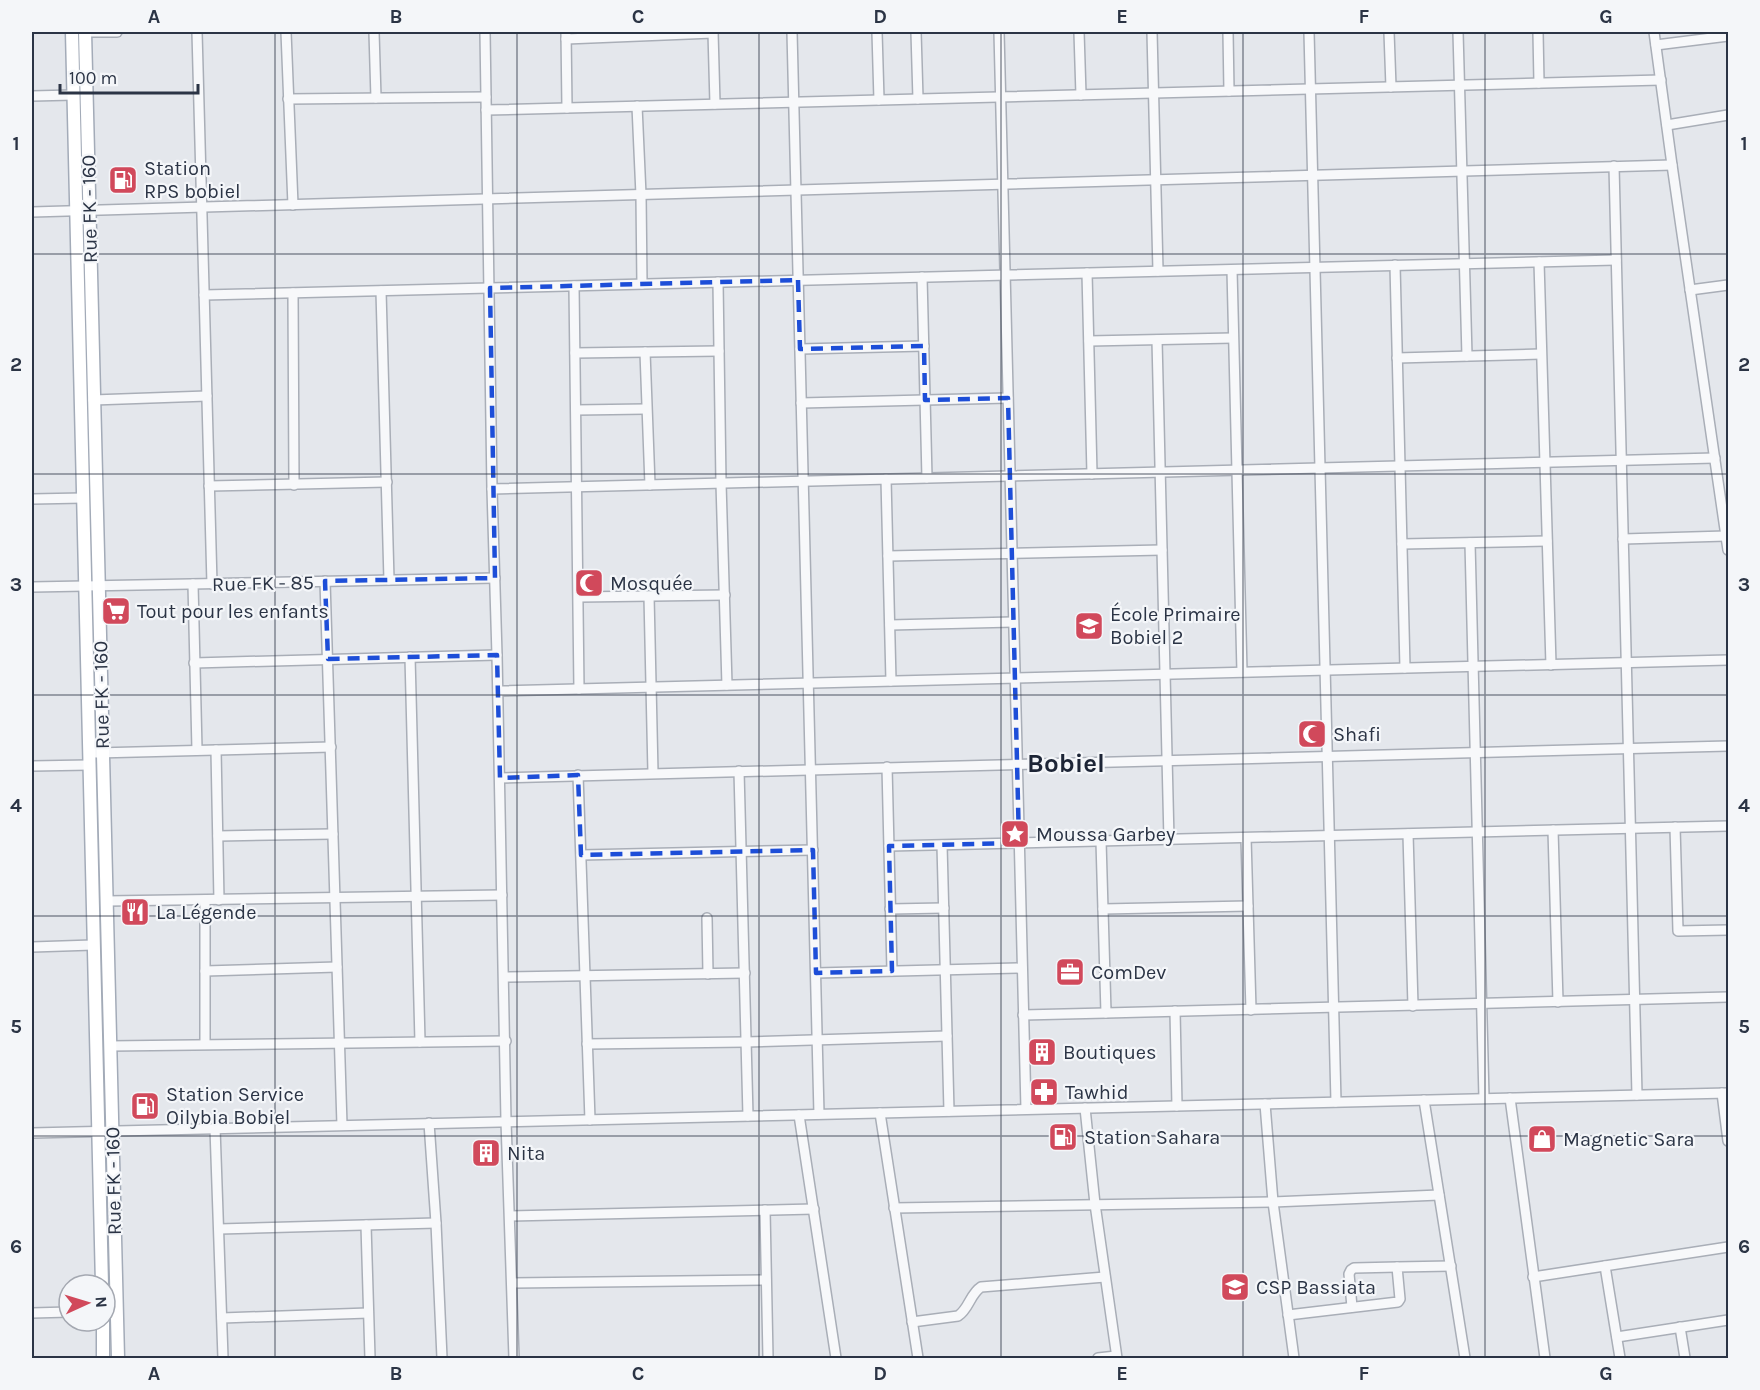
<svg xmlns="http://www.w3.org/2000/svg" width="1760" height="1390" font-family="Karla,sans-serif">
<style>
.lines{fill:none;stroke-linecap:round;stroke-linejoin:round}
.minor-casing{stroke:#a9aeb7;stroke-width:12}
.major-casing{stroke:#a3abb8;stroke-width:15}
.minor{stroke:#f7f8fa;stroke-width:9}
.major{stroke:#fff;stroke-width:12}
.marked{fill:none;stroke:#1d4ed8;stroke-width:4.5;stroke-dasharray:12 8;stroke-linejoin:round}
.grid{fill:none;stroke:#2b3445;stroke-width:1.5;stroke-opacity:0.55}
.labels{text-anchor:middle;stroke-width:4.5;stroke-linejoin:round;paint-order:stroke}
.poi-label{font-size:20px;fill:#2b3445;stroke:#f4f6f9;text-anchor:start}
.street-label{font-size:20px;fill:#2b3445;stroke:#f4f6f9}
.district-label{font-size:26px;font-weight:bold;fill:#1d2536;stroke:#f4f6f9}
.neatline{fill:none;stroke:#2b3445;stroke-width:2}
.grid-label{font-size:20px;text-anchor:middle;font-weight:bold;fill:#2b3445}
</style>
<rect width="100%" height="100%" fill="#e4e7ec"/>
<g class="lines">
<g class="minor-casing">
<g id="minor">
<path d="M85,32H117"/>
<path d="M197,32L212,584"/>
<path d="M286,32L293,205"/>
<path d="M374,32L376,98"/>
<path d="M485,32L492,489L497,655L506,1121L514,1358"/>
<path d="M566,32L567,108"/>
<path d="M713,32L715,104"/>
<path d="M792,32L819,1114"/>
<path d="M877,32L879,100"/>
<path d="M916,32L918,99"/>
<path d="M999,32L1026,1109"/>
<path d="M1079,32L1081,95"/>
<path d="M1152,32L1158,271"/>
<path d="M1228,32L1229,91"/>
<path d="M1309,32L1336,1102"/>
<path d="M1389,32L1391,87"/>
<path d="M1458,32L1467,356"/>
<path d="M1538,32L1539,83"/>
<path d="M1654,32L1672,165L1728,550"/>
<path d="M566,39L713,33"/>
<path d="M1656,45L1728,36"/>
<path d="M32,96L73,95"/>
<path d="M288,99L486,97"/>
<path d="M637,106L641,195L642,284"/>
<path d="M486,110L1661,80"/>
<path d="M1667,125L1728,115"/>
<path d="M1614,166L1637,1095"/>
<path d="M32,212L1672,165"/>
<path d="M1539,262L1551,665"/>
<path d="M1395,265L1405,668"/>
<path d="M1232,270L1242,672"/>
<path d="M1087,273L1092,474"/>
<path d="M922,277L927,478"/>
<path d="M718,282L721,483L727,685"/>
<path d="M574,286L579,689"/>
<path d="M1690,290L1728,285"/>
<path d="M381,291L389,580"/>
<path d="M293,293L294,485"/>
<path d="M204,295L1616,260"/>
<path d="M1157,340L1169,840"/>
<path d="M1089,341L1233,338"/>
<path d="M800,349L924,346"/>
<path d="M645,352L650,485"/>
<path d="M575,353L719,351"/>
<path d="M1397,358L1541,354"/>
<path d="M93,400L207,396"/>
<path d="M801,403L1008,398"/>
<path d="M576,410L646,409"/>
<path d="M886,479L891,681"/>
<path d="M209,486L387,482"/>
<path d="M492,489L1715,458"/>
<path d="M32,499L83,498"/>
<path d="M1623,539L1726,536"/>
<path d="M1470,543L1484,1098"/>
<path d="M1402,544L1547,541"/>
<path d="M888,556L1162,550"/>
<path d="M325,581L342,1125"/>
<path d="M193,584L197,750"/>
<path d="M32,587L495,578"/>
<path d="M649,596L653,773"/>
<path d="M579,597L725,595"/>
<path d="M890,625L1013,622"/>
<path d="M410,657L420,1042"/>
<path d="M194,663L497,655"/>
<path d="M498,691L1728,660"/>
<path d="M216,750L219,900"/>
<path d="M96,753L331,747"/>
<path d="M32,766L89,765"/>
<path d="M887,767L892,971"/>
<path d="M739,771L748,1116"/>
<path d="M578,775L590,1120"/>
<path d="M500,778L1728,746"/>
<path d="M1675,827L1678,931L1728,930"/>
<path d="M1553,830L1558,1002"/>
<path d="M1408,834L1413,1006"/>
<path d="M218,836L333,834"/>
<path d="M1246,838L1251,1010"/>
<path d="M1101,841L1106,1013L1728,997"/>
<path d="M942,845L949,1111"/>
<path d="M889,846L1728,826"/>
<path d="M581,855L813,850"/>
<path d="M205,900V1044"/>
<path d="M107,901L502,895"/>
<path d="M890,909L944,908"/>
<path d="M1103,909L1248,906"/>
<path d="M707,918L708,974"/>
<path d="M32,947L93,945"/>
<path d="M205,971L337,967"/>
<path d="M816,973L1022,968"/>
<path d="M504,977L745,973"/>
<path d="M1175,1011L1177,1106"/>
<path d="M1023,1015L1106,1013"/>
<path d="M587,1044L746,1042L947,1036"/>
<path d="M110,1046L506,1041"/>
<path d="M1722,1093L1728,1141"/>
<path d="M1510,1098L1545,1358"/>
<path d="M1424,1100L1465,1358"/>
<path d="M1265,1104L1273,1202L1294,1358"/>
<path d="M1085,1108L1095,1204L1117,1358"/>
<path d="M880,1113L918,1358"/>
<path d="M799,1115L836,1358"/>
<path d="M429,1123L436,1223L442,1358"/>
<path d="M215,1128L223,1358"/>
<path d="M32,1133L1728,1093"/>
<path d="M894,1208L1273,1202L1439,1195"/>
<path d="M765,1210L768,1358"/>
<path d="M510,1216L814,1209"/>
<path d="M366,1225L370,1358"/>
<path d="M219,1229L436,1223"/>
<path d="M1605,1266L1620,1358"/>
<path d="M1533,1277L1728,1247"/>
<path d="M512,1283L766,1280"/>
<path d="M1352,1307L1349,1274L1351,1270L1354,1268L1397,1267"/>
<path d="M32,1313L69,1312"/>
<path d="M1288,1315L1398,1302L1400,1299L1397,1267L1451,1266"/>
<path d="M222,1318L368,1313"/>
<path d="M912,1322L958,1316C969,1309 970,1294 981,1287L1105,1277"/>
<path d="M1680,1327L1685,1358"/>
<path d="M1617,1337L1728,1320"/>
<path d="M1098,1358L1116,1356"/>
</g>
</g>
<g class="major-casing">
<g id="major">
<path d="M72,32L102,1285"/>
<path d="M85,32L118,1358"/>
<path d="M103,1321V1358"/>
</g>
</g>
<use href="#minor" class="minor"/>
<use href="#major" class="major"/>
</g>
<path class="marked" d="M798,280L800,349L924,346L925,400L1008,398L1019,843L889,846L892,971L816,973L813,850L581,855L578,775L500,778L497,655L328,659L325,581L495,578L490,288Z"/>
<path class="grid" d="M275,32V1358M517,32V1358M759,32V1358M1001,32V1358M1243,32V1358M1485,32V1358M32,254H1728M32,474H1728M32,695H1728M32,916H1728M32,1136H1728"/>
<defs>
<g id="fuel-square" transform="scale(1.5)"><rect x="-9" y="-9" width="18" height="18" rx="4" fill="#d1495b" stroke="#f4f6f9"/><path d="M-5.5-6h7V0h2V4h1.3V-2.5L3-4.5l.8-.8L6-3V5H2.5V1h-1V6h-7ZM-4.2-4.7v3.2H.2V-4.7Z" fill="#fff"/></g>
<g id="mosque-square" transform="scale(1.5)"><rect x="-9" y="-9" width="18" height="18" rx="4" fill="#d1495b" stroke="#f4f6f9"/><path d="M3.5-4.9A6 6 0 1 0 3.5 4.9A5 5 0 1 1 3.5-4.9Z" fill="#fff"/></g>
<g id="supermarket-square" transform="scale(1.5)"><rect x="-9" y="-9" width="18" height="18" rx="4" fill="#d1495b" stroke="#f4f6f9"/><path d="M-6-5.5h2.5l.6 2H6L4.5 2H-2.5L-4.4-4H-6ZM-1.5 3.2a1.3 1.3 0 1 0 .1 0ZM3 3.2a1.3 1.3 0 1 0 .1 0Z" fill="#fff"/></g>
<g id="school-square" transform="scale(1.5)"><rect x="-9" y="-9" width="18" height="18" rx="4" fill="#d1495b" stroke="#f4f6f9"/><path d="M0-5L7-2L0 1L-7-2ZM-4 1L0 2.5L4 1V4Q0 6-4 4Z" fill="#fff"/></g>
<g id="sight-square" transform="scale(1.5)"><rect x="-9" y="-9" width="18" height="18" rx="4" fill="#d1495b" stroke="#f4f6f9"/><path d="M0-6L1.8-2.2L6-1.7L2.9 1.2L3.7 5.4L0 3.3L-3.7 5.4L-2.9 1.2L-6-1.7L-1.8-2.2Z" fill="#fff"/></g>
<g id="restaurant-square" transform="scale(1.5)"><rect x="-9" y="-9" width="18" height="18" rx="4" fill="#d1495b" stroke="#f4f6f9"/><path d="M-5-6h1v4h1v-4h1v4h1v-4h1v5L-1.5 .5V6h-2V.5L-5-1ZM5-6V6H3V1.5H1.5Q1.5-4 5-6Z" fill="#fff"/></g>
<g id="office-square" transform="scale(1.5)"><rect x="-9" y="-9" width="18" height="18" rx="4" fill="#d1495b" stroke="#f4f6f9"/><path d="M-6-3h4V-5.5h4V-3h4V5H-6ZM-1-4.5V-3h2v-1.5ZM-6 0V1H6V0Z" fill="#fff"/></g>
<g id="building-square" transform="scale(1.5)"><rect x="-9" y="-9" width="18" height="18" rx="4" fill="#d1495b" stroke="#f4f6f9"/><path d="M-4-6H4V6H1V3H-1V6H-4ZM-2.5-4.3h1.7v1.8h-1.7ZM.8-4.3h1.7v1.8H.8ZM-2.5-1h1.7V.8h-1.7ZM.8-1h1.7V.8H.8Z" fill="#fff"/></g>
<g id="pharmacy-square" transform="scale(1.5)"><rect x="-9" y="-9" width="18" height="18" rx="4" fill="#d1495b" stroke="#f4f6f9"/><path d="M-2-6h4v4h4v4h-4v4h-4v-4h-4v-4h4Z" fill="#fff"/></g>
<g id="shop-square" transform="scale(1.5)"><rect x="-9" y="-9" width="18" height="18" rx="4" fill="#d1495b" stroke="#f4f6f9"/><path d="M-5-2.5h2.3a2.7 3.5 0 0 1 5.4 0H5L5.5 6h-11ZM-1.5-2.5h3a1.5 2.3 0 0 0-3 0Z" fill="#fff"/></g>
</defs>
<g fill-rule="evenodd">
<use href="#fuel-square" x="123" y="180"/>
<use href="#mosque-square" x="589" y="583"/>
<use href="#supermarket-square" x="116" y="611"/>
<use href="#school-square" x="1089" y="626"/>
<use href="#mosque-square" x="1312" y="734"/>
<use href="#sight-square" x="1015" y="834"/>
<use href="#restaurant-square" x="135" y="912"/>
<use href="#office-square" x="1070" y="972"/>
<use href="#building-square" x="1042" y="1052"/>
<use href="#pharmacy-square" x="1044" y="1092"/>
<use href="#fuel-square" x="145" y="1106"/>
<use href="#fuel-square" x="1063" y="1137"/>
<use href="#shop-square" x="1542" y="1139"/>
<use href="#building-square" x="486" y="1153"/>
<use href="#school-square" x="1235" y="1287"/>
</g>
<g class="labels">
<g class="poi-label">
<text x="144" y="175">Station<tspan x="144" dy="23">RPS bobiel</tspan></text>
<text x="610" y="590">Mosquée</text>
<text x="137" y="618">Tout pour les enfants</text>
<text x="1110" y="621">École Primaire<tspan x="1110" dy="23">Bobiel 2</tspan></text>
<text x="1333" y="741">Shafi</text>
<text x="1036" y="841">Moussa Garbey</text>
<text x="156" y="919">La Légende</text>
<text x="1091" y="979">ComDev</text>
<text x="1063" y="1059">Boutiques</text>
<text x="1065" y="1099">Tawhid</text>
<text x="166" y="1101">Station Service<tspan x="166" dy="23">Oilybia Bobiel</tspan></text>
<text x="1084" y="1144">Station Sahara</text>
<text x="1563" y="1146">Magnetic Sara</text>
<text x="507" y="1160">Nita</text>
<text x="1256" y="1294">CSP Bassiata</text>
</g>
<g class="street-label">
<text transform="translate(89 209) rotate(-91)" y="7">Rue FK - 160</text>
<text transform="translate(263 583) rotate(-1)" y="7">Rue FK - 85</text>
<text transform="translate(101 695) rotate(-91)" y="7">Rue FK - 160</text>
<text transform="translate(113 1181) rotate(-91)" y="7">Rue FK - 160</text>
</g>
<g class="district-label">
<text x="1066" y="772">Bobiel</text>
</g>
</g>
<rect width="1760" height="1390" fill="none" stroke="#f4f6f9" stroke-width="66"/>
<g transform="translate(87 1303) rotate(86)"><circle r="28" fill="#f4f6f9" stroke="#a4a8b1" stroke-width="1.5"/>
<path d="M0-4.5L10 22L0 15L-10 22Z" fill="#d1495b"/>
<text y="-9" font-size="16" font-weight="bold" text-anchor="middle" fill="#2b3445">N</text>
</g>
<path d="M60 84v9h138v-9" fill="none" stroke="#2b3445" stroke-width="3"/>
<text x="69" y="84" font-size="18" fill="#2b3445" stroke="#f4f6f9" stroke-width="4.5" paint-order="stroke">100 m</text>
<rect x="33" y="33" width="1694" height="1324" class="neatline"/>
<g class="grid-label">
<text x="154" y="23">A</text>
<text x="396" y="23">B</text>
<text x="638" y="23">C</text>
<text x="880" y="23">D</text>
<text x="1122" y="23">E</text>
<text x="1364" y="23">F</text>
<text x="1606" y="23">G</text>
<text x="16" y="150">1</text>
<text x="1744" y="150">1</text>
<text x="16" y="371">2</text>
<text x="1744" y="371">2</text>
<text x="16" y="591">3</text>
<text x="1744" y="591">3</text>
<text x="16" y="812">4</text>
<text x="1744" y="812">4</text>
<text x="16" y="1033">5</text>
<text x="1744" y="1033">5</text>
<text x="16" y="1253">6</text>
<text x="1744" y="1253">6</text>
<text x="154" y="1380">A</text>
<text x="396" y="1380">B</text>
<text x="638" y="1380">C</text>
<text x="880" y="1380">D</text>
<text x="1122" y="1380">E</text>
<text x="1364" y="1380">F</text>
<text x="1606" y="1380">G</text>
</g>
</svg>
